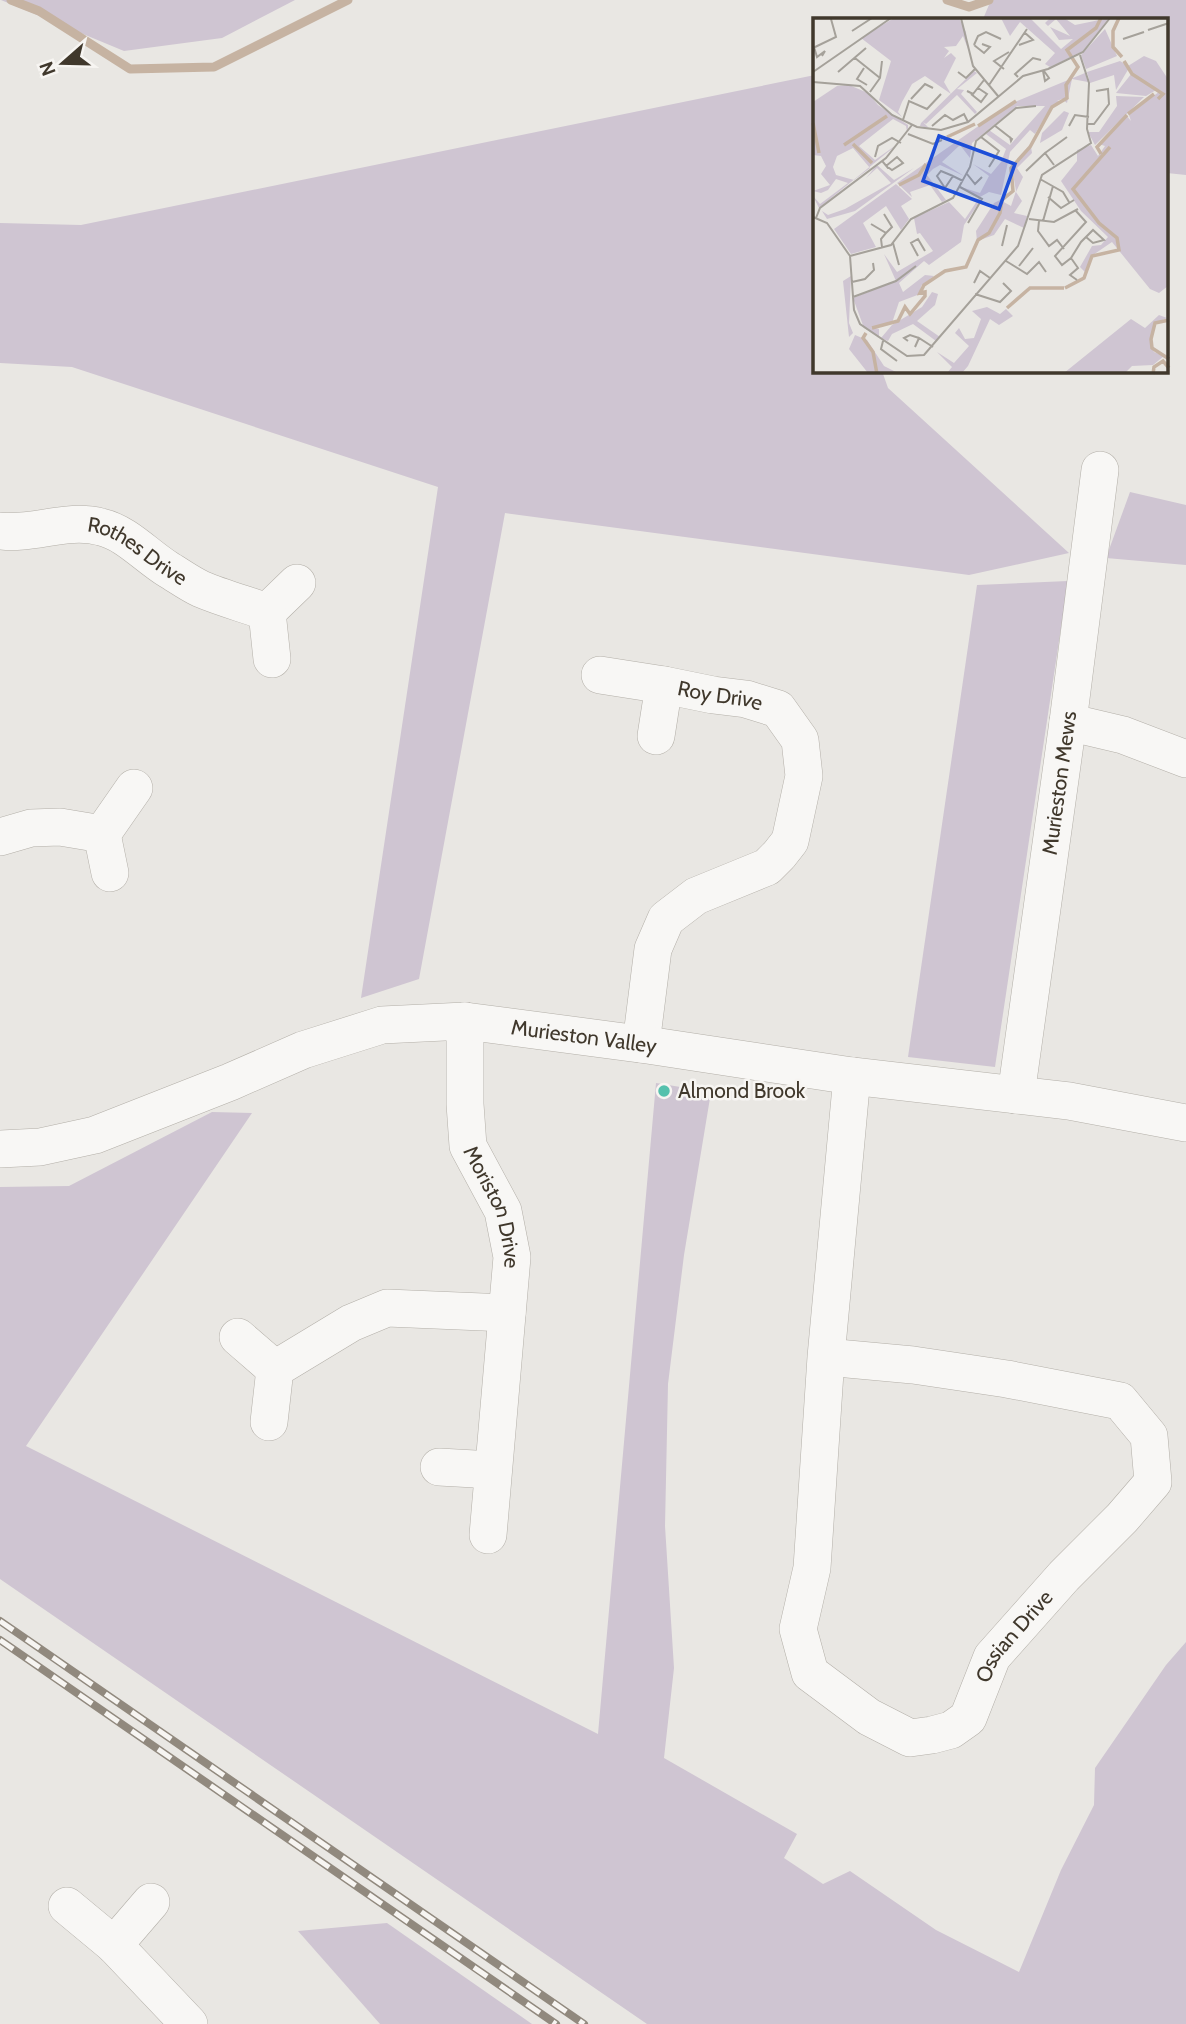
<svg xmlns="http://www.w3.org/2000/svg" width="1186" height="2024" font-family="Cabin,sans-serif">
<style>
.green{fill:#cfc5d2}
.lines{fill:none;stroke-linecap:round;stroke-linejoin:round}
.stream{stroke:#c6b3a2;stroke-width:9}
.minor-casing{stroke:#b3afa8;stroke-width:38}
.minor{stroke:#f8f7f5;stroke-width:37}
.rail-casing{stroke:#91897e;stroke-width:8}
.rail{stroke:#f7f5f2;stroke-width:5;stroke-dasharray:16;stroke-linecap:butt}
.poi-dot{fill:#55c1ad;stroke:#f7f5f2;stroke-width:2.5}
.labels{text-anchor:middle;stroke-width:5;stroke-linejoin:round;paint-order:stroke}
.street-label{font-size:21px;fill:#40382c;stroke:#f7f5f2}
.poi-label{font-size:21px;fill:#40382c;stroke:#f7f5f2;text-anchor:start}
.inset-river{fill:none;stroke:#c6b3a2;stroke-width:3.5}
.inset-road{fill:none;stroke:#a5a19a;stroke-width:2}
.view{fill:#1d4ed8;fill-opacity:0.15;stroke:#1d4ed8;stroke-width:3.5}
.inset-edge{fill:none;stroke:#40382c;stroke-width:3.5}
</style>
<rect width="100%" height="100%" fill="#e9e7e3"/>
<g class="green">
<path d="M1,0H295L222,38L124,51Z"/>
<path d="M991,0H1186V175L1167,173V19H983Z"/>
<path d="M815,75V371H882L888,388L1069,553L969,575L505,513L419,979L361,998L438,487L72,367L0,363V223L81,225Z"/>
<path d="M1130,492L1186,505V565L1106,558Z"/>
<path d="M1068,581L995,1067L908,1057L977,585Z"/>
<path d="M656,1083L711,1092L684,1255L668,1384L665,1526L674,1668L664,1758L797,1834L784,1858L823,1884L850,1871L936,1930L1019,1972L1061,1870L1094,1805L1095,1768L1166,1665L1186,1642V2024H647L0,1579V1187L69,1186L212,1112L252,1113L26,1446L598,1734Z"/>
<path d="M387,1923L532,2024H380L298,1931Z"/>
</g>
<g class="lines">
<g class="stream">
<path d="M11,0L39,11L130,69L214,67L348,0"/>
<path d="M947,0L969,7L989,0"/>
</g>
<g class="minor-casing">
<g id="minor">
<path id="s1" d="M0,531C34,535 67,518 101,527C127,533 146,556 169,570C179,576 190,584 201,589C222,598 245,604 267,612L297,583"/>
<path d="M267,612L272,659"/>
<path id="s2" d="M600,675L664,685L713,695L746,699L778,709L800,740L804,776L790,841L779,855L767,867L696,896L666,919L653,949L641,1044"/>
<path d="M1068,722L1123,735L1186,759"/>
<path d="M656,736L664,685"/>
<path d="M102,834L110,873"/>
<path d="M0,837L31,828L60,827L102,834L134,788"/>
<path id="s3" d="M465,1021V1104L468,1146L503,1211L512,1257L488,1535"/>
<path id="s4" d="M1016,1095L1068,722L1100,470"/>
<path id="s5" d="M0,1149L40,1147L95,1135L230,1082L303,1050L382,1025L465,1021L647,1045L852,1076L1069,1101L1186,1123"/>
<path d="M238,1337L275,1369"/>
<path id="s6" d="M826,1357L812,1568L798,1629L810,1673L869,1717L910,1738L932,1735L951,1730L968,1718L992,1657L1064,1576L1122,1518L1153,1482L1149,1436L1120,1401L1007,1379L913,1365L826,1357L852,1076"/>
<path d="M269,1422L275,1369L351,1323L387,1308L507,1313"/>
<path d="M439,1467L493,1470"/>
<path d="M67,1906L114,1945L189,2024"/>
<path d="M114,1945L151,1902"/>
</g>
</g>
<use href="#minor" class="minor"/>
<g class="rail-casing">
<g id="rail">
<path d="M0,1621L584,2024"/>
<path d="M0,1640L556,2024"/>
</g>
</g>
<use href="#rail" class="rail"/>
</g>
<circle class="poi-dot" cx="664" cy="1091" r="7"/>
<g class="labels">
<g class="street-label">
<text dy="7" stroke="none"><textPath href="#s1" startOffset="145">Rothes Drive</textPath></text>
<text dy="7" stroke="none"><textPath href="#s2" startOffset="122">Roy Drive</textPath></text>
<text dy="7" stroke="none"><textPath href="#s4" startOffset="315">Murieston Mews</textPath></text>
<text dy="7" stroke="none"><textPath href="#s5" startOffset="607">Murieston Valley</textPath></text>
<text dy="7" stroke="none"><textPath href="#s3" startOffset="192">Moriston Drive</textPath></text>
<text dy="7" stroke="none"><textPath href="#s6" startOffset="597">Ossian Drive</textPath></text>
</g>
<g class="poi-label">
<text x="678" y="1098">Almond Brook</text>
</g>
</g>
<g transform="translate(813 18)">
<rect width="355" height="355" fill="#e9e7e3"/>
<path d="M81,0H146L153,14L155,31L150,18L143,28L131,29L136,33L131,40L138,35L143,40L131,64L138,76L112,58L99,66L89,84L85,94L89,99L66,82L78,43L48,20ZM188,0H217L248,31L260,21L246,22L237,9L257,18L243,1L235,8L232,5L237,0H251L262,7L296,0L270,33L237,49L232,46L242,35L207,4L197,18ZM292,11L304,38L273,51L268,37ZM331,38L343,43L355,61V268L346,275L337,271L299,224L280,237L273,255L267,249L279,228L288,227L295,219L268,193L248,163L264,143V132L278,127L285,138L292,128L286,126L295,116L314,98L318,103L316,97L347,73L334,65L343,72L333,78L303,75L319,55L316,50L303,72L301,57L277,65L274,54L307,43L315,48ZM161,53L164,55L144,71L151,72L148,76L164,94L162,96L144,77L113,106L110,104L116,110L107,108L108,105ZM272,55L275,64L259,61L254,85L249,81L244,83H250L238,89L222,116L217,112L197,134L188,177L176,174L167,179L148,169L167,175L176,158L160,146L178,156L188,144L193,131L173,116L176,112L197,127L232,88H204L159,125L157,140L147,127L129,144L151,158L127,147L120,151L114,157L133,182L129,184L117,167L97,174L99,179L84,165L197,86ZM36,67L55,75L65,87L95,107V110L94,114L93,108L80,101L46,128L62,142L86,125L6,190L0,178L7,186L35,165L23,161L15,172L8,175L0,173L17,167L8,156L13,148L8,138L0,137V84L24,68ZM40,130L57,150L41,162L23,157L20,149L24,138ZM303,78L331,79L282,127L275,114H286L304,88ZM251,93L256,95L249,112L227,125L229,115ZM218,129L219,135L204,150L210,159L203,174L209,183L201,195L214,198L211,210L192,201L181,217L164,223L163,213L181,185L187,182L198,188L203,173L199,150ZM64,147L81,162L101,150L42,193L14,201L9,193L15,197L32,191L78,165L64,150L53,160ZM83,166L99,181L88,188L96,201L88,212L73,188L50,205L63,229L38,236L21,211ZM166,180L168,182L151,207L148,224L116,247L111,243L86,265L90,274L112,257L121,258L108,268L107,276L86,284L79,305L58,309L66,311V319L51,310L40,280L83,263L71,236L84,254L120,233L107,215L104,216L101,200L136,184L152,201ZM38,258L36,305L40,315L36,319L30,263ZM119,274L125,276L122,287L104,303L127,319L123,323L100,306L79,316L75,323L68,320L79,307L109,289ZM174,289L187,296L193,291L200,298L186,307L177,301L155,348L149,355H134L139,349L124,334L141,345L156,328L142,315L146,310L152,321L161,320L168,301L159,293ZM346,297L354,300L341,306L337,324L341,334L351,338L340,347L319,348L312,355H251L318,301L332,310ZM42,317L54,322L71,348L85,355H55L36,331Z" fill="#cfc5d2" fill-rule="evenodd"/>
<path class="inset-river" d="M306,0L300,13V29L309,39M311,43L319,56L350,76L345,81M315,96L341,76M0,105L6,135M165,108L203,83M134,119L162,106M40,126L59,145M31,127L74,98M288,136L284,129L314,97M86,167L106,157L113,146M252,270L271,260L279,238L306,232L304,220L286,205L260,171L297,129M194,290L217,270H251M356,302L342,305L338,321L339,330L356,341M59,310L85,303L92,289L97,296L112,278V274L107,275L111,267L132,253L153,249L165,222L176,215L187,195L189,182L200,173L198,150L217,129L239,89L254,80L253,67L265,49L254,32L283,10L288,0M53,315L50,320L60,334L64,356M340,356L341,349L350,343L356,350"/>
<path class="inset-road" d="M148,0L160,48L185,78M335,12L356,5M39,13L59,0M310,21L331,14M161,27L165,18L173,14L188,21M161,27L171,35L177,29L169,26M206,27L220,22L211,14M1,29L4,39L12,33L9,38M0,30L23,19L18,1M42,40L67,60M51,50L44,61L54,67M191,51L181,43L196,34M235,51L270,34L297,0M230,53L232,63L236,60L231,53M0,54L78,0M25,54L53,30M145,54L153,60L162,51M205,59L202,56L220,40L228,42M0,64L47,68L79,97L104,109L128,112L155,104L210,58L235,51M176,67L214,11M154,73L160,76L171,62M57,74L67,60L69,43M158,76L168,84L174,76L165,70M98,81L112,66L120,70M90,102L96,83L114,91L128,76M274,106H281L296,86L295,71L283,73M181,107L199,121L198,123L197,119M119,108L132,97L140,102L151,96L155,104M256,108L262,97L276,99M95,116L120,126L129,122M168,119L186,133L176,149M232,135L254,119M62,139L65,128L79,120L88,125M69,143L70,144L75,150H76L79,152L90,145L84,139L73,148M213,153L232,135L241,147M154,156L162,166L169,159M140,158L128,153L124,158L132,170L140,158L150,163M227,161L250,174L256,184M147,169L169,181L155,205M235,179L248,190L261,182M263,193L273,204L242,238L249,247L258,240L268,224L280,212L291,222L280,225L273,219M71,196L79,209L73,215M0,199L14,205L37,238L41,292L47,306L94,338L111,337L205,228L229,157L278,125L274,111L276,65L267,37M3,200L7,190L73,140L99,107M216,201L241,204L265,191M226,203L225,213L236,228L244,222L251,231M230,203L240,168M58,206L73,215L68,221L69,229M80,225L86,247M189,228L194,207M37,238L78,227L98,201L140,180L157,149L163,123L203,90L223,88M105,238L98,225L105,221L112,233M258,240L265,250L257,257L264,262M193,243L214,256L226,244L233,254M206,248L220,230M39,264L52,261L61,252L60,245M161,265L167,253L177,260M162,276L187,284L198,273L190,265M40,279L83,263L103,248M70,323L68,331L84,343M95,323L91,320L97,317L106,320M102,329L106,320L120,329"/>
<path class="view" d="M126,118L202,146L186,191L110,163Z"/>
<rect width="355" height="355" class="inset-edge"/>
</g>
<g transform="translate(63 63) rotate(250)" stroke="#f7f5f2" stroke-width="5" paint-order="stroke">
<path d="M0-5L12 26L0 18L-12 26Z" fill="#40382c"/>
<text y="-10" font-size="19" font-weight="bold" text-anchor="middle" fill="#40382c">N</text>
</g>
</svg>
